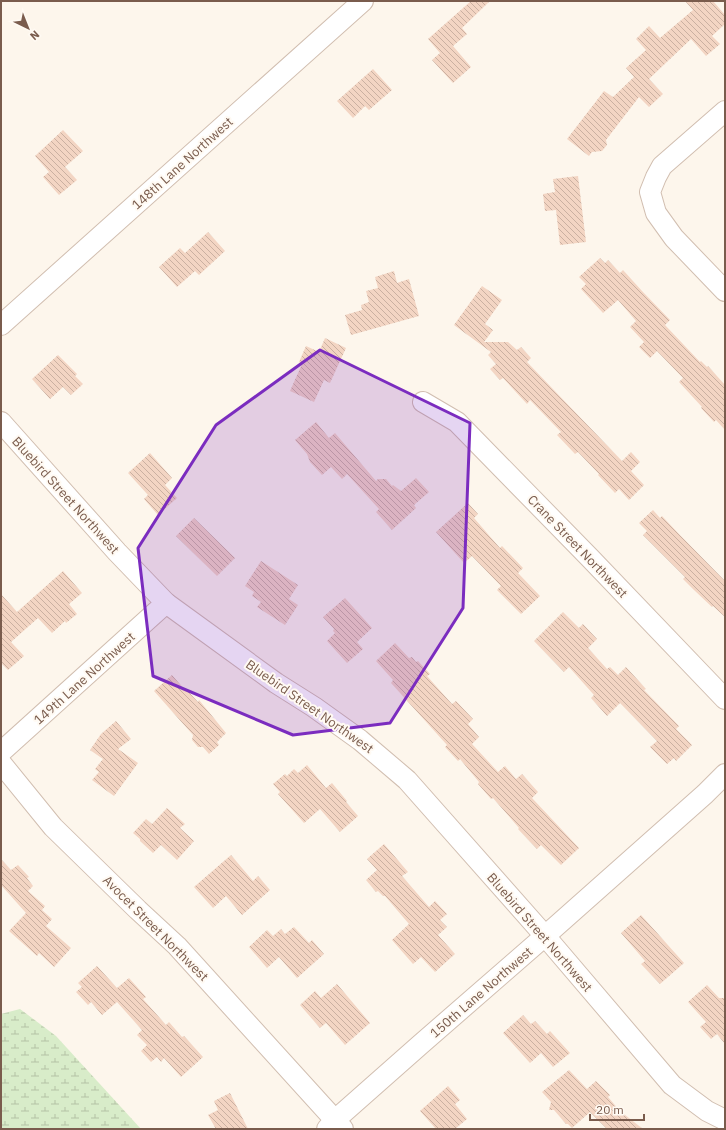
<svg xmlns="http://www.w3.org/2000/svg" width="726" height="1130" font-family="'IBM Plex Sans',sans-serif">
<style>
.wetland{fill:url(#wetland-marsh)}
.building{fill:url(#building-back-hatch)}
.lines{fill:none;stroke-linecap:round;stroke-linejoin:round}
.minor-casing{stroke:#d1beb0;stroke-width:22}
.minor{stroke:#fff;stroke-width:20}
.marked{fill:#7b2cbf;fill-opacity:0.2;stroke:#7b2cbf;stroke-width:3;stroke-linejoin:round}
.labels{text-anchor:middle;stroke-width:4;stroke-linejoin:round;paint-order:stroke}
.street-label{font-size:13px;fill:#7a5c4d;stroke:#fffaf3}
</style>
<defs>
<pattern id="wetland-marsh" width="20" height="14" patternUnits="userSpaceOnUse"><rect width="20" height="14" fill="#d8ecc9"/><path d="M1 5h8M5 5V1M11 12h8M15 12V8" fill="none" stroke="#b4c2a5"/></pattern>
<pattern id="building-back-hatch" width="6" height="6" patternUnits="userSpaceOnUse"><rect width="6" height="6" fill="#f3d5c3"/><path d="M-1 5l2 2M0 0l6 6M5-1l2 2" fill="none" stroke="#cab0a1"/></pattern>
</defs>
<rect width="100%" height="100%" fill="#fdf6ec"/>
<path class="wetland" d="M20,1009L56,1036L141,1129H1V1014Z"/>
<g class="building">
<path d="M471,1H490L462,28L467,34L453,46L471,67L453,83L432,60L440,53L428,39Z"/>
<path d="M685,1H713L725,15V24L712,36L720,44L706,56L691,39L649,79L663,94L649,107L639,97L606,140L607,145L602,151L592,152L589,156L567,139L604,91L613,97L634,77L626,68L646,50L636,39L649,26L660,38L693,10Z"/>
<path d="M373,69L392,90L369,110L365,106L353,118L337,101Z"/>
<path d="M63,130L83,151L65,167L77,180L59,195L43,177L49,172L35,156Z"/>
<path d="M578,176L586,242L560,245L556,210L545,211L543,194L555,192L553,179Z"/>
<path d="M208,232L225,251L199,275L195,271L177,287L159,267L180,248L185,253Z"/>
<path d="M600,258L605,263L608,260L620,273L623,270L642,291L670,320L665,325L700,362L701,361L707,367L708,366L725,385V430L716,420L714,422L701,408L702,407L679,382L683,378L657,351L650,358L639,347L644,342L630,327L636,321L618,300L603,313L581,289L586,284L579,277Z"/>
<path d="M394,271L397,283L409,279L419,316L351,335L345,315L362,310L361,305L369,302L366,291L378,288L375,277Z"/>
<path d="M482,286L502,300L485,324L493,330L484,342H508L517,350L521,347L531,358L527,362L622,461L631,452L640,462L631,471L644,485L629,500L619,489L615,493L598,475L599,474L578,452L575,454L557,435L561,432L530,400L527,404L503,378L500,380L490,369L496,364L488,355L491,352L454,325Z"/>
<path d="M325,338L346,348L330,383L324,380L314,402L290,391L302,364L299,362L306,346L319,352Z"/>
<path d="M58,355L77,374L75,376L83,384L71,395L63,387L50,399L32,379Z"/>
<path d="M316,422L329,438L335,433L376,481L378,479H386L392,486L393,485L401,491L416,478L429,492L414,505L416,508L392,530L376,512L379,509L347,474L342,479L331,467L322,475L310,462L307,454L295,440Z"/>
<path d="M150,453L172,478L165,485L177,498L158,515L144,499L148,495L128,473Z"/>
<path d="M468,503L478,514L474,518L500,548L502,546L523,568L518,573L540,596L521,614L497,590L501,586L472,556L464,563L436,532Z"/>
<path d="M653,510L660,518L662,516L678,533L725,581V617L713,606L712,607L694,590L683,579L685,577L643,535L647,531L639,523Z"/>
<path d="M194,518L235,558L217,576L176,536Z"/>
<path d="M261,561L298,585L289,599L298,605L285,625L257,607L261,602L252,596L254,592L245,586Z"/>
<path d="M63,571L82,593L69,604L77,614L66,623L65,621L52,633L38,618L11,642L24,656L8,670L1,663V594L17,612Z"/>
<path d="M345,598L372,628L357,642L363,649L347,663L327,641L335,633L333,631L334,629L323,617Z"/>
<path d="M563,612L579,628L583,624L597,639L588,648L607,669L610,667L618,675L626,667L646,689L644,690L679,726L676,729L692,745L676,761L674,758L667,764L650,747L657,741L620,703L607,716L591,698L594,695L569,667L564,672L534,641Z"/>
<path d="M395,643L409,658L412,657L416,662L418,661L430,674L427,676L452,704L456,701L473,719L468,724L479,737L472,744L498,772L505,766L516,779L522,774L538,792L532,798L579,848L561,865L541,845L537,849L518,829L519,828L493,798L491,799L478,784L479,782L460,759L458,761L445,747L447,745L391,683L393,680L376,661Z"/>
<path d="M172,675L184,689L185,688L198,702L199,700L226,733L217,742L219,745L209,754L203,747H198L192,740L193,735L154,691Z"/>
<path d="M116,721L131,739L118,749L138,763L114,796L92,780L99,772L95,769L103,759L90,750L101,734Z"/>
<path d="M307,765L326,788L332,783L347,801L346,802L358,816L340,832L320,809L304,823L278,794L280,792L273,784L285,774L287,776L294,769L298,773Z"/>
<path d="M167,808L185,824L180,828L194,841L177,860L161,845L153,853L140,841V839L133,833L146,819L152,824Z"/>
<path d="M384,844L408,872L402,876L429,907L435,901L447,914L440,920L447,927L438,935L455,954L435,972L421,957L413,964L392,940L409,924L385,896H383L378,891L376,892L366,880L377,870L367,859Z"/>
<path d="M231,855L253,881L258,876L270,890L242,915L226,896L213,908L194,887Z"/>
<path d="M1,859L11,870L18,865L29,877L27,878L33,886L28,891L45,906L42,910L52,919L46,926L71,948L54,967L39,953L37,956L9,931L26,913L1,885Z"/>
<path d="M641,915L684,963L660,984L641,964L645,961L621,933Z"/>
<path d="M294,927L309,943L312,940L324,954L297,978L279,957L267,968L249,947L267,930L273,936L281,929L285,934Z"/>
<path d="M97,966L117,988L129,978L146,997L143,999L166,1025L169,1022L182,1037L184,1036L203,1057L181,1077L164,1058L161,1062L157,1057L151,1062L141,1051L147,1045L137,1035L142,1030L117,1002L102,1015L91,1002L88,1005L76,992L82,987L78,983Z"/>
<path d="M337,984L370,1023L345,1045L326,1023L320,1028L300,1005L315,991L321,998Z"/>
<path d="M707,985L719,998H725V1044L717,1034L711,1039L700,1027L706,1022L688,1002Z"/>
<path d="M523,1015L531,1024L535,1021L547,1034L550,1031L570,1053L553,1067L541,1053L530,1063L503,1033Z"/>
<path d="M569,1070L587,1089L596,1081L610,1095L608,1097L620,1111L643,1129H607L590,1112L572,1128L568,1124H566L554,1110H549L551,1102L542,1092Z"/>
<path d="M448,1086L460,1100L455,1104L467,1119L455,1129H436L420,1111Z"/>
<path d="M230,1093L248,1129H216L208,1115L218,1110L214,1101Z"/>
</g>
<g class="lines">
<g class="minor-casing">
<g id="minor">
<path d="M725,111L662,166L656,177L650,192L656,213L674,238L725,291"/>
<path d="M1,325L363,1"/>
<path d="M423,402L457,422L590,558L725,699"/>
<path d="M1,422L117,552L166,603L276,683L314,707L360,740L407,780L545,936L672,1085L707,1111L725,1120"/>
<path d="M1,752L166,603"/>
<path d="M1,763L53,827L138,910L177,946L343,1129"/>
<path d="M327,1129L335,1120L421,1044L545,936L705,794L725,774"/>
</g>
</g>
<use href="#minor" class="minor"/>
</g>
<path class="marked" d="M320,350L470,423L463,608L390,723L293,735L153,676L138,548L216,425Z"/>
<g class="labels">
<g class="street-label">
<text transform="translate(182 163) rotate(-42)" y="5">148th Lane Northwest</text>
<text transform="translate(66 495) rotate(48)" y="5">Bluebird Street Northwest</text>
<text transform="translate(578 546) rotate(46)" y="5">Crane Street Northwest</text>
<text transform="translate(84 678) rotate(-42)" y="5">149th Lane Northwest</text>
<text transform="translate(310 706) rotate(35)" y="5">Bluebird Street Northwest</text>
<text transform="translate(156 928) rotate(45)" y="5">Avocet Street Northwest</text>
<text transform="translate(540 932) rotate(49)" y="5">Bluebird Street Northwest</text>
<text transform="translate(481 992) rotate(-41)" y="5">150th Lane Northwest</text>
</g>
</g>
<rect width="726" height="1130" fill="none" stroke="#7a5c4d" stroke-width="4"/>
<g transform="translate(28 28) rotate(137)" stroke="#fffaf3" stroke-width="3" paint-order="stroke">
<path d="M0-3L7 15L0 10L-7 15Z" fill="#7a5c4d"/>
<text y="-6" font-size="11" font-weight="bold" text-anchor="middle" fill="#7a5c4d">N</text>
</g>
<path d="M590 1114v6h54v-6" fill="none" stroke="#7a5c4d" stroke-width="2"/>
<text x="596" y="1114" font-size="12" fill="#7a5c4d" stroke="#fffaf3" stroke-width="3" paint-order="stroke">20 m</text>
</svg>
